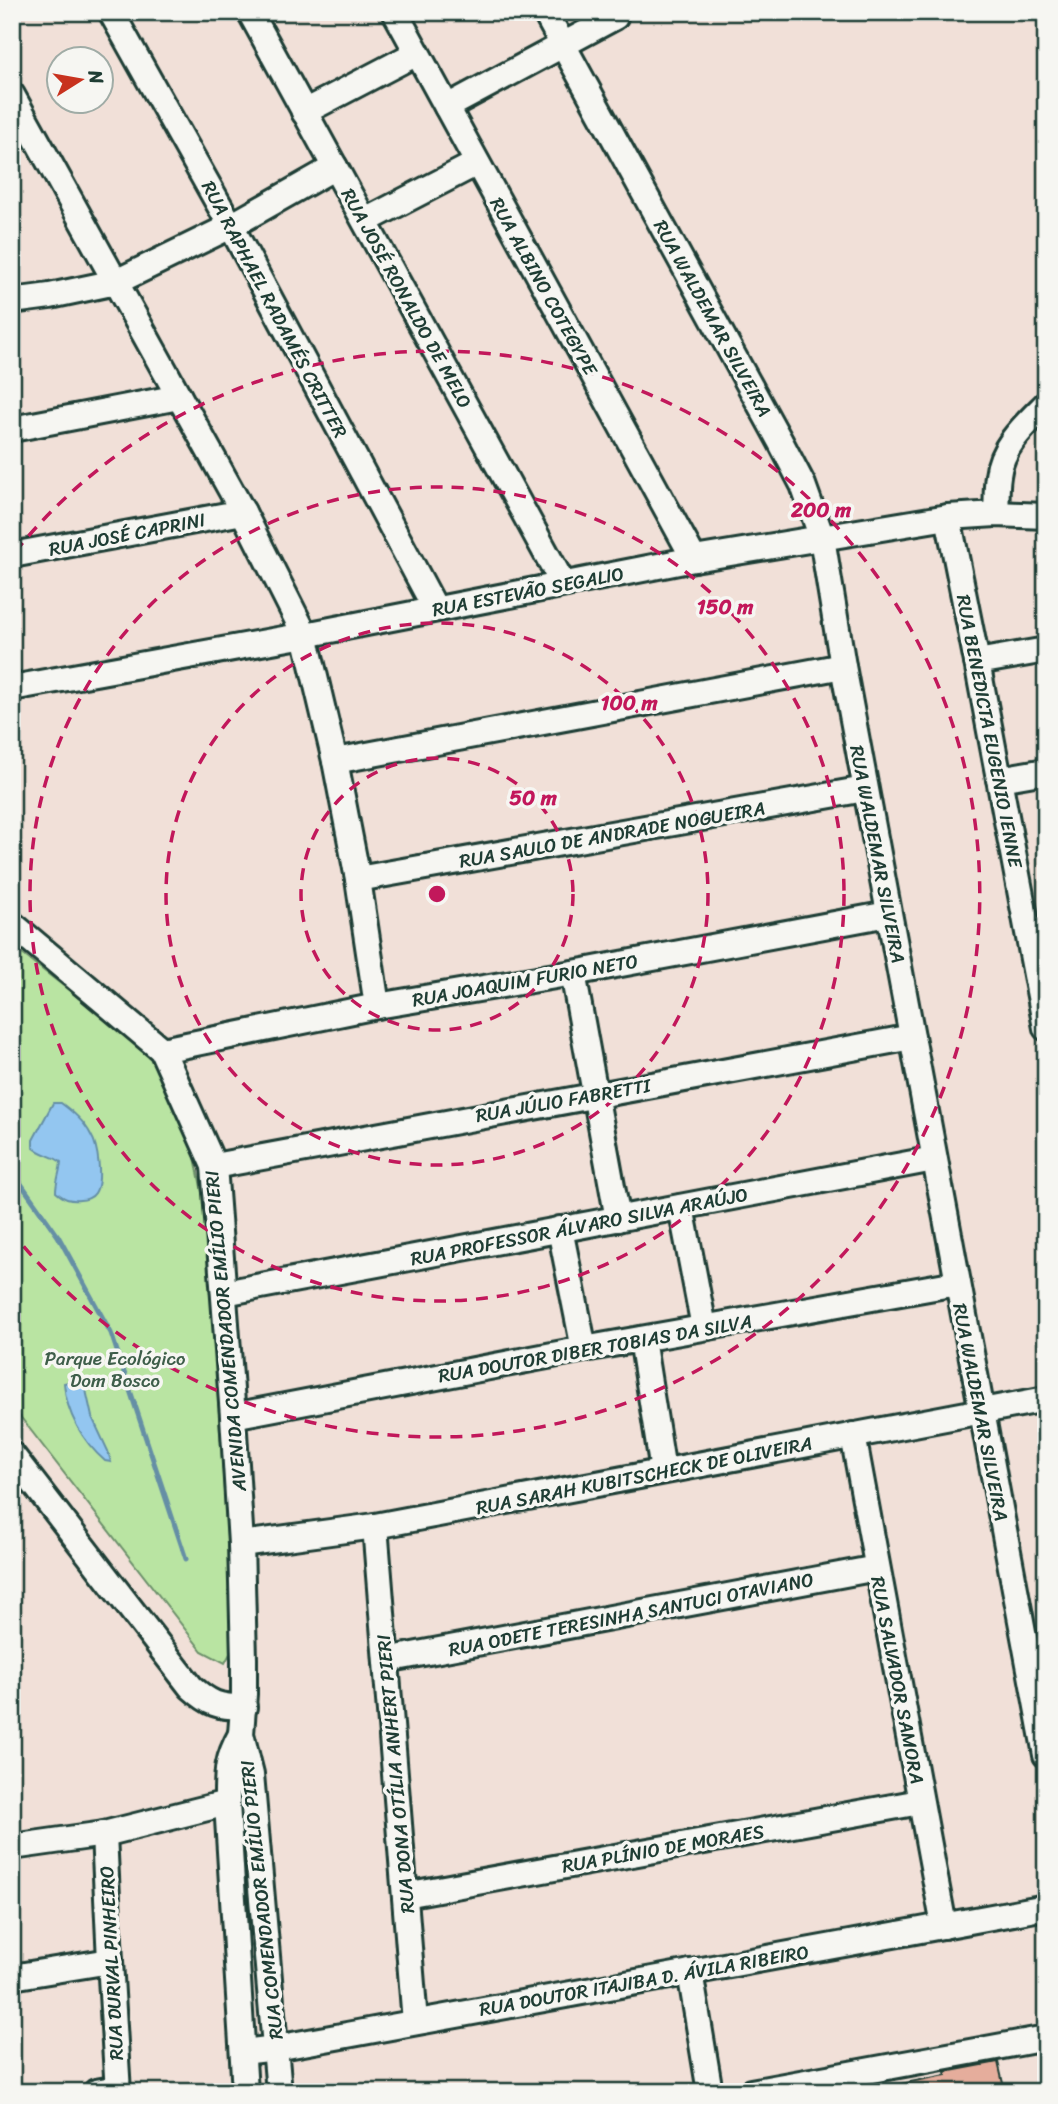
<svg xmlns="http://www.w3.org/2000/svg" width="1058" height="2104" font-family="Sriracha,sans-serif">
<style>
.green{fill:#b9e4a2;stroke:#6c906b;stroke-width:2}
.water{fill:#93c6f0;stroke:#658fa5;stroke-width:2}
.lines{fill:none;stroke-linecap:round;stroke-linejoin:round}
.stream{stroke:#658fa5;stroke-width:5}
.building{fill:#e5ad9c;stroke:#1f3d34;stroke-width:2}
.minor-casing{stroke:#1f3d34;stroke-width:30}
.minor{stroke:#f6f6f2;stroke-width:24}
.ring{fill:none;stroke:#c2185b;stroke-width:3.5;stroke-dasharray:12 9}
.labels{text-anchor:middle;stroke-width:7;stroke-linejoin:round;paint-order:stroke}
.street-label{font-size:19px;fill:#1f3d34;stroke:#f6f6f2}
.park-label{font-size:19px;fill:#3e5e4a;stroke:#f6f6f2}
.centre{fill:#c2185b;stroke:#f6f6f2;stroke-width:3.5}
.ring-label{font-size:21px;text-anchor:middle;font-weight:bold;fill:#c2185b;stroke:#f6f6f2;stroke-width:7;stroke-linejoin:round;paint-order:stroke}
</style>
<rect width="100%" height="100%" fill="#f1e0d8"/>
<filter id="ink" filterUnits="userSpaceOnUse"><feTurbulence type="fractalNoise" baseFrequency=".0143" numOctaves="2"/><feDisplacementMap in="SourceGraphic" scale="14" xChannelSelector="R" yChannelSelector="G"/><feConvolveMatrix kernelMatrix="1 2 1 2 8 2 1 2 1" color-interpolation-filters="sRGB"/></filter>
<g filter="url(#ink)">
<path class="green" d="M12,946L151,1054L190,1132L206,1212L234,1646L225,1663L202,1651L12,1406Z"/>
<g class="water">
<path d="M53,1103H61C73,1112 84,1121 91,1135C98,1146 103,1181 95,1193C92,1198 85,1200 80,1200C69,1201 64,1199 56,1192C56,1181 60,1173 61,1162C52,1155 41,1155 33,1147V1140Z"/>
<path d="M72,1381L82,1386L86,1390L92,1417L108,1451L111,1462L105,1461C83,1442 66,1413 64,1383Z"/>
</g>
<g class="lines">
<path class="stream" d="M12,1171L58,1236L111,1333L186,1559"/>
</g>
<path class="building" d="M998,2062L1005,2092H896L895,2085L946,2075L945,2072Z"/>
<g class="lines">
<g class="minor-casing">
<g id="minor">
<path d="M111,12L231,226L435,608"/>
<path d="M250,12L563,584"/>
<path d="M395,12L694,559"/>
<path d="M545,12L780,441L803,485L822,538L843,666L1046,1755"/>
<path d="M12,95L243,512L305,635L335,761L358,879L377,1006"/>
<path d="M447,107L615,17"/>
<path d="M304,112L417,53"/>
<path d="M365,221L477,163"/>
<path d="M12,301L50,296L116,282L231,226L335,167"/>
<path d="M12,429L179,397"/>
<path d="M996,514C997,502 996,488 998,476C1001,446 1026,424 1046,404"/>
<path d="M948,517L977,662L1046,1028"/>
<path d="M12,555L243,512"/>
<path d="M977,662L1046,650"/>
<path d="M12,688L305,635L694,559L948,517L996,514L1046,516"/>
<path d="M335,761L843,666"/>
<path d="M999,779L1046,771"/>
<path d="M358,879L865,789"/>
<path d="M12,924L162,1050L214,1166L233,1416L241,1544L244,1659V1694L241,1734L251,1774L279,2092"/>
<path d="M573,973L618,1219"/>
<path d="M162,1050L377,1006L573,973L888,914"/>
<path d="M214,1166L912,1037"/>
<path d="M681,1207L704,1327"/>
<path d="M560,1229L584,1349"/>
<path d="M224,1293L934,1159"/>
<path d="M642,1339L663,1471"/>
<path d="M233,1416L584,1349L957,1283"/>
<path d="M853,1435L944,1926"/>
<path d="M12,1455L191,1687C210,1704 218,1707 244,1707"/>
<path d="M375,1526L415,2022"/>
<path d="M241,1544L375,1526L1046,1399"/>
<path d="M386,1660L877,1568"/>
<path d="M241,1734C226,1761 227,1772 227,1803L245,2092"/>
<path d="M104,1834L110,1961L118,2092"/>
<path d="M12,1847L104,1834L227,1803"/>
<path d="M405,1895L920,1802"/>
<path d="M690,1972L710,2092"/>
<path d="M12,1977L110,1961"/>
<path d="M243,2052L276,2048L1046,1907"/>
<path d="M96,2092L118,2088"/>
<path d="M751,2092L1046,2038"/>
</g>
</g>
<use href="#minor" class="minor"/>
</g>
</g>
<g class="ring">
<circle cx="437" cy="894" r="136"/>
<circle cx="437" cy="894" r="271"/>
<circle cx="437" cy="894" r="407"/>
<path d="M15 552A543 543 0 1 1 15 1236"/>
</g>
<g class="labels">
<g class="street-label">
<text transform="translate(544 286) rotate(61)" y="7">RUA ALBINO COTEGYPE</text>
<text transform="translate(407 298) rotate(61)" y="7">RUA JOSÉ RONALDO DE MELO</text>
<text transform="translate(275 309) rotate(62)" y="7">RUA RAPHAEL RADAMÉS CRITTER</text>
<text transform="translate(713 318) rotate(61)" y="7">RUA WALDEMAR SILVEIRA</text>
<text transform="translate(127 534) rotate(-11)" y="7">RUA JOSÉ CAPRINI</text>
<text transform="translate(528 591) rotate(-11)" y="7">RUA ESTEVÃO SEGALIO</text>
<text transform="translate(990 731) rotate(79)" y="7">RUA BENEDICTA EUGENIO IENNE</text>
<text transform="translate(612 834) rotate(-10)" y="7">RUA SAULO DE ANDRADE NOGUEIRA</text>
<text transform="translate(878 854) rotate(79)" y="7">RUA WALDEMAR SILVEIRA</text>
<text transform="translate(525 980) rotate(-10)" y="7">RUA JOAQUIM FURIO NETO</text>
<text transform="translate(563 1100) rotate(-10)" y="7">RUA JÚLIO FABRETTI</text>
<text transform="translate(579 1226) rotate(-11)" y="7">RUA PROFESSOR ÁLVARO SILVA ARAÚJO</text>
<text transform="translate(225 1331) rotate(-95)" y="7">AVENIDA COMENDADOR EMÍLIO PIERI</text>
<text transform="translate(595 1348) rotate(-10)" y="7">RUA DOUTOR DIBER TOBIAS DA SILVA</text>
<text transform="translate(981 1412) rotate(79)" y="7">RUA WALDEMAR SILVEIRA</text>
<text transform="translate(644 1475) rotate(-11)" y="7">RUA SARAH KUBITSCHECK DE OLIVEIRA</text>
<text transform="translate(631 1614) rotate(-11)" y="7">RUA ODETE TERESINHA SANTUCI OTAVIANO</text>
<text transform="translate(898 1680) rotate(79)" y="7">RUA SALVADOR SAMORA</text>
<text transform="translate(395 1774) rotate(-95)" y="7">RUA DONA OTÍLIA ANHERT PIERI</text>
<text transform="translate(663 1848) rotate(-10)" y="7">RUA PLÍNIO DE MORAES</text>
<text transform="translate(261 1900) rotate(-96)" y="7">RUA COMENDADOR EMÍLIO PIERI</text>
<text transform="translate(111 1963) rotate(-93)" y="7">RUA DURVAL PINHEIRO</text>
<text transform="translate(644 1980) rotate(-10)" y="7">RUA DOUTOR ITAJIBA D. ÁVILA RIBEIRO</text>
</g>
<g class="park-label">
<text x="115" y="1365">Parque Ecológico<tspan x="115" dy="22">Dom Bosco</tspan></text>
</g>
</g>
<circle cx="437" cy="894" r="10" class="centre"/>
<g class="ring-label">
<text x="821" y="517">200 m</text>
<text x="725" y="614">150 m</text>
<text x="629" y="710">100 m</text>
<text x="533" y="805">50 m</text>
</g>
<rect width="1058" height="2104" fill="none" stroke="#f6f6f2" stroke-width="42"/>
<rect x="21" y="21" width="1016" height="2062" fill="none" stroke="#1f3d34" stroke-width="2.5" filter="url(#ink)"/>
<g transform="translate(80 80) rotate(79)"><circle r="33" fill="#f6f6f2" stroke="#a0aca6" stroke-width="2"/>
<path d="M0-5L12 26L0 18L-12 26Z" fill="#c8321e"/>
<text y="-10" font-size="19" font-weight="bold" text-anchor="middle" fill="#1f3d34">N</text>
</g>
</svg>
